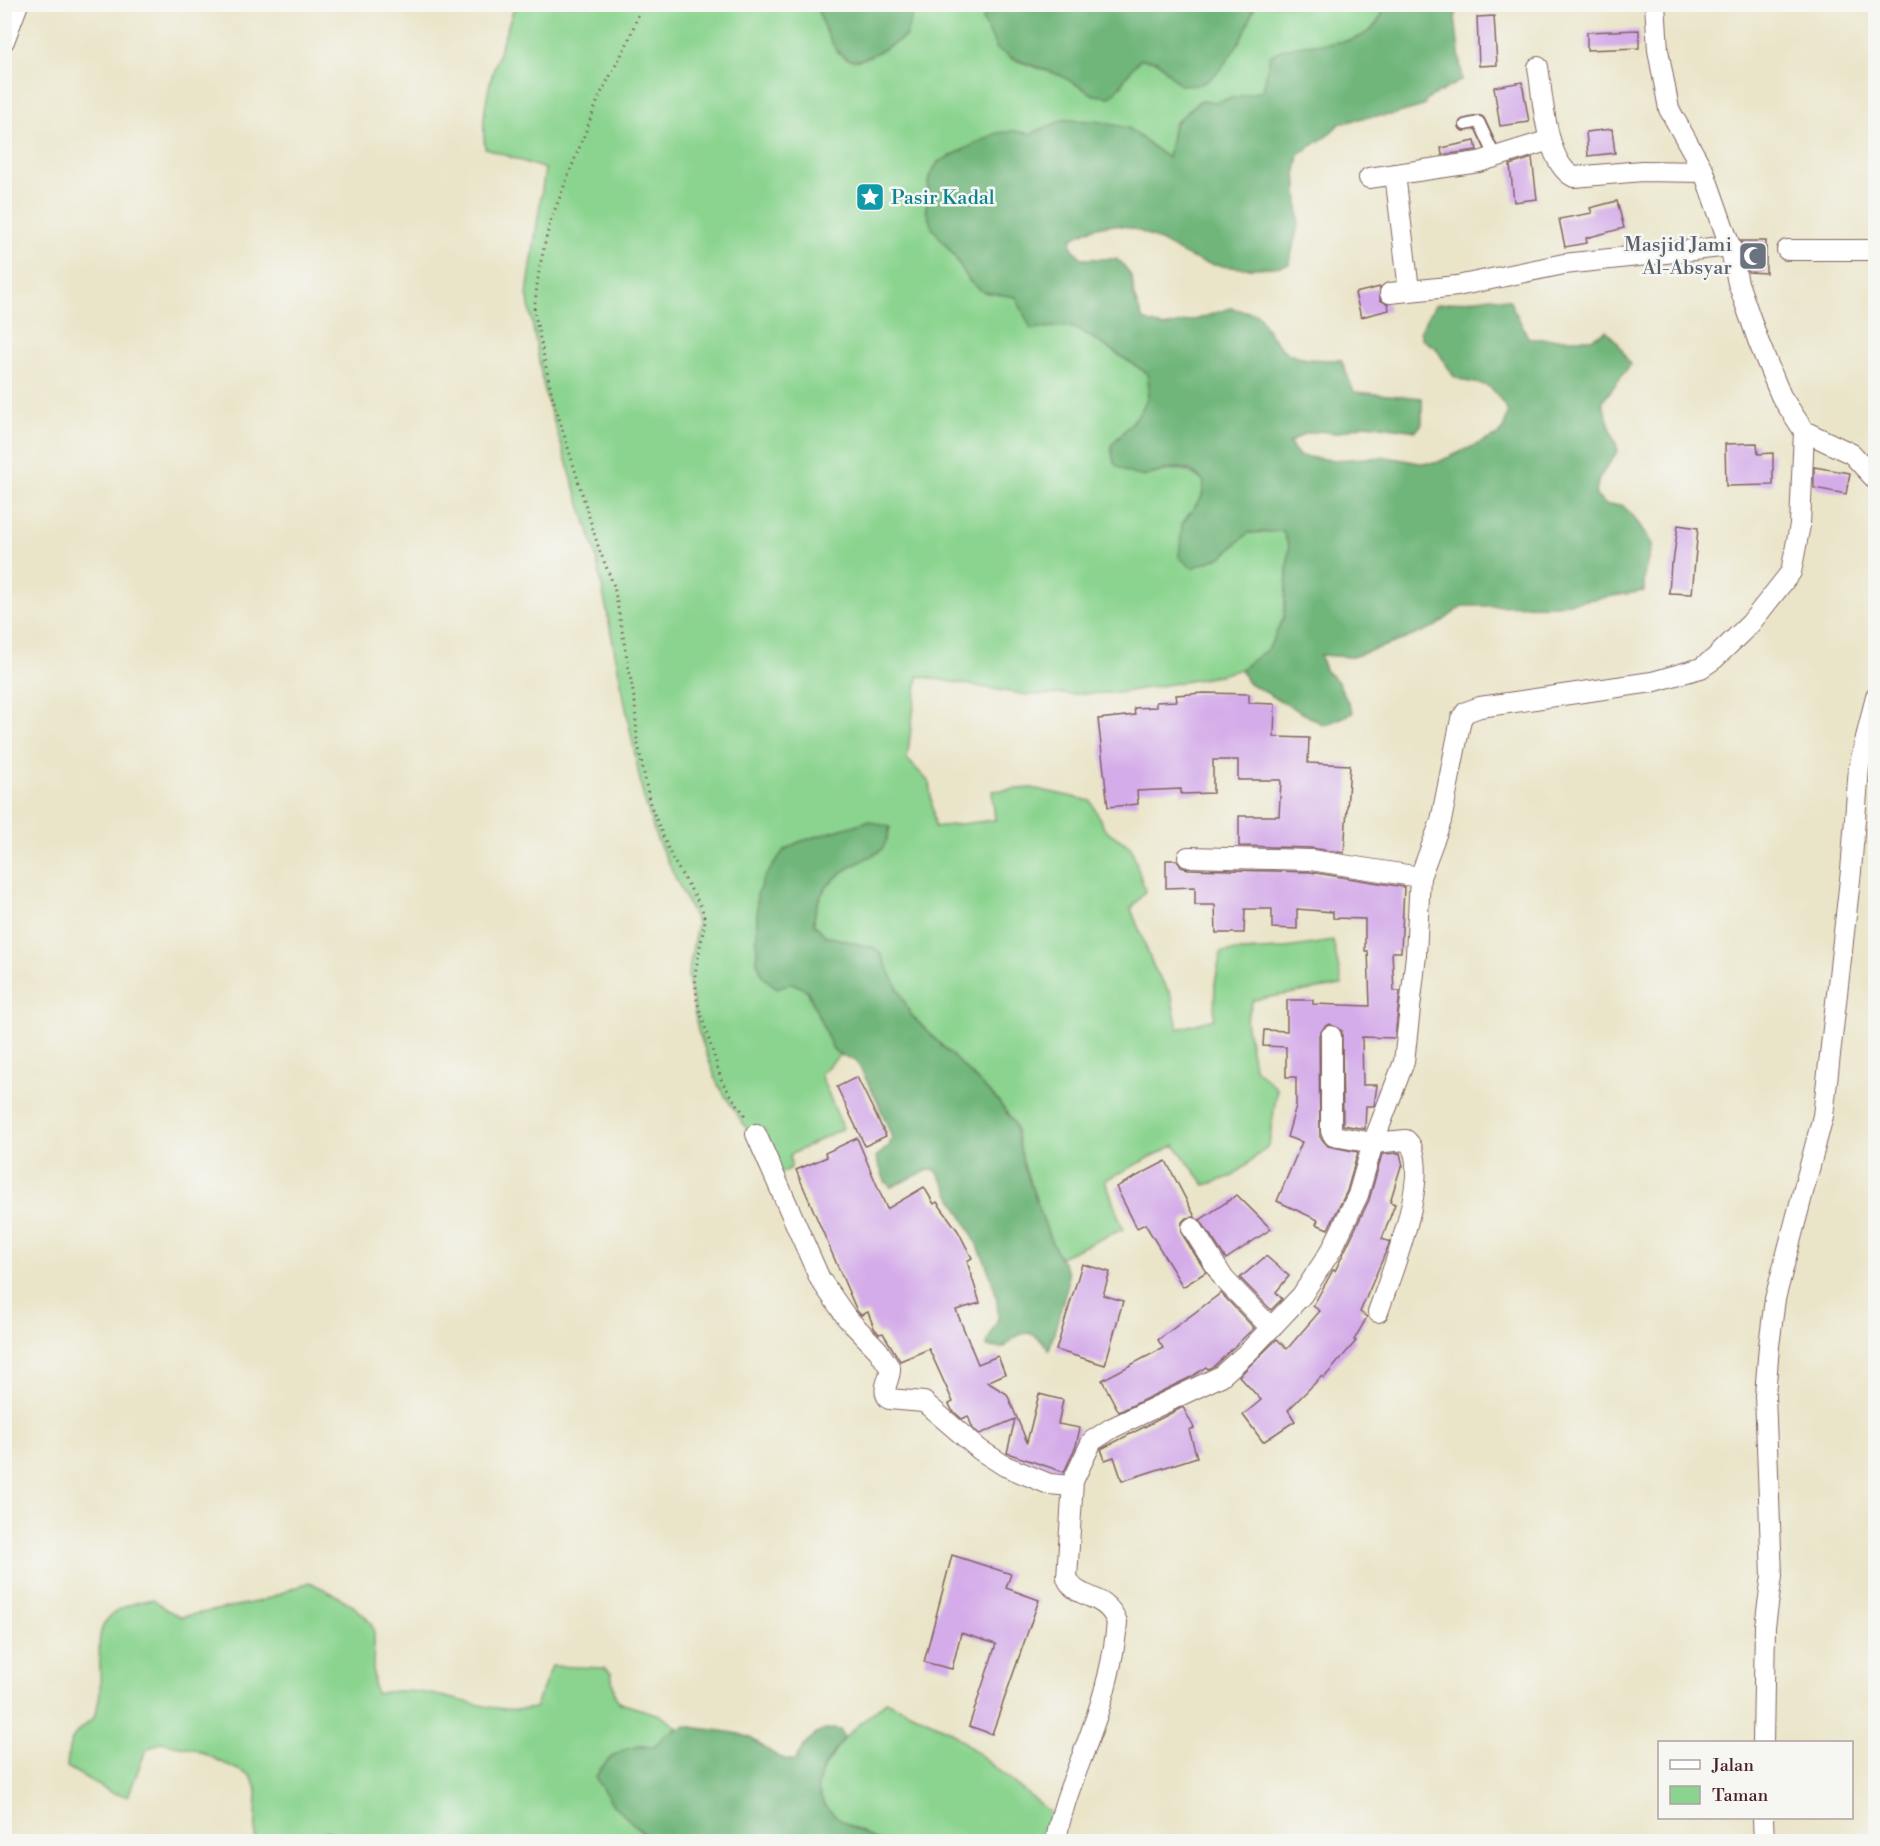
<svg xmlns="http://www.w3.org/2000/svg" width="1880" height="1846" font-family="'Libre Bodoni',serif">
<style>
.green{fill:#8bd48f;stroke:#6a7a5d;stroke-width:1.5}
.forest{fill:#70b67a;stroke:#5d6a52;stroke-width:1.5}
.building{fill:#d4ace9}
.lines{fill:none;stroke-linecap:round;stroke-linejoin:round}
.service-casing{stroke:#826462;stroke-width:14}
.minor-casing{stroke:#826462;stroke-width:22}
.path{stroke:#826462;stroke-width:3;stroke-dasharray:1.5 4.5;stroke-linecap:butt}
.service{stroke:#fff;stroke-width:10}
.minor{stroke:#fff;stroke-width:20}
.labels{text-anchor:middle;stroke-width:5;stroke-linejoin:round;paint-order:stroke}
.culture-label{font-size:20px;fill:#0d838f;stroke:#f6f6f2;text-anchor:start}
.worship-label{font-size:20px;fill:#5b616d;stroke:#f6f6f2;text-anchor:end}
</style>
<rect width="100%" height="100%" fill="#f6f6f2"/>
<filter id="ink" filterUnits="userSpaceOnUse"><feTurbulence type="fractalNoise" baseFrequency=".0167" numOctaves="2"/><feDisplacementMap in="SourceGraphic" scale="12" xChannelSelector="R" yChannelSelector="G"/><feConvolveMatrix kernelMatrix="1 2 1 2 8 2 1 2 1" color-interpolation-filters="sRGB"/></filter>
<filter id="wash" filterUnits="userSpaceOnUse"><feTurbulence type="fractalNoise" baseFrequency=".008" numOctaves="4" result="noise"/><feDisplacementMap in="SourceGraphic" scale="24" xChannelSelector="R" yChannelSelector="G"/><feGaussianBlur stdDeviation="1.35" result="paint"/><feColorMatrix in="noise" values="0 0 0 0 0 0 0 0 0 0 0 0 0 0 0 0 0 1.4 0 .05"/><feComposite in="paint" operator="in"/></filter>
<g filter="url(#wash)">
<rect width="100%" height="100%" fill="#eae5c9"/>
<g class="green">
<path d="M515,5H816L838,53L913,13L911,5H988L983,20L1012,59L1062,76L1094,95L1122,86L1128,70L1141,59L1157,61L1180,85L1254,10L1253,5H1385C1371,62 1307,31 1271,56L1263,91L1216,102L1199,101L1174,124L1168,158L1128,128L1063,120L1031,134L1015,131L938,162L929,177L926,210L970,282L984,292L1016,297L1032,328L1067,326L1082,331L1147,373C1156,405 1131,423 1111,446L1142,477C1169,470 1181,462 1204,482L1202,497L1182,524L1223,556L1248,533L1283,531L1289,547L1284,617L1269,648L1241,669L1212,677L1117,693L1027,695L918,676L907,759L929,782L935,827L995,820L992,791L1032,788L1091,801L1105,830L1131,847L1145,891L1131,909L1154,968L1171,995L1178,1029L1214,1019L1215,983L1221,952L1280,949L1333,941L1342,985L1253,1000L1246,1021L1254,1067L1277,1089L1269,1145L1233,1176L1205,1185L1175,1145L1105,1180L1123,1229L1060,1257L1050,1239L1024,1166L1014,1123L998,1101L912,1016L880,953L874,948L826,936L814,924C814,883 848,868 880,851L868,821L799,842L784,850L792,983L807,990L833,1049L840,1055L820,1074L843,1128L790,1155L791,1168L771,1179L748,1131L718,1085L698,1031L688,977L697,923L656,837L643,795L595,551L545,394L527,294L545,169L485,148C478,99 501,50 515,5Z"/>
<path d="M309,1582C327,1590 372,1611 374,1633C375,1654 370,1673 376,1694C429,1680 484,1718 535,1708L552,1666L604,1668L611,1673L615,1696L620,1703L660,1715L678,1728L664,1735L654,1748L638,1745L652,1841L351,1842L343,1835L310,1841H255L257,1791L251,1776L194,1749L161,1742L146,1750L128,1796L112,1793L67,1767C68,1756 68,1746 74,1736C81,1726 94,1723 97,1709C111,1657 71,1612 154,1599L165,1609L181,1617L261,1601Z"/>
<path d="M886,1701L950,1731L1052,1814L1046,1841H877L835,1817L819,1797L817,1789L821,1773L844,1738Z"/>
</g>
<g class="forest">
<path d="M816,5H911L913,13L905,37C891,44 874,57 859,60C834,65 822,21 816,5Z"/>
<path d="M988,5L1253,4C1254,23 1226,66 1211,78C1202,86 1191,86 1180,85L1157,61L1141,59C1127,71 1124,85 1110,97L1094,95L1062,76L1012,58L997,49L983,20Z"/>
<path d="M1385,5H1462L1455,16L1462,80L1427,99L1423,106L1392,115L1367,117L1339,124L1327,136L1299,154L1296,171L1299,221L1289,264C1268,270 1228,269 1206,263C1174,254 1147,226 1112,225C1097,224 1085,232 1072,238L1071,246L1082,259H1116L1123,264L1132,278L1134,296L1143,320L1164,327L1198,319L1230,308L1258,314C1285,361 1288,359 1341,360L1354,392L1422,398V424L1416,431L1367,424L1336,433L1319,431L1302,435L1289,443L1299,456L1332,460L1387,457L1420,463H1436L1498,435L1504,427L1508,412C1486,373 1487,391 1454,377L1436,348L1422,339L1420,331L1435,305L1492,297L1509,300L1529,339H1591L1606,331L1618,343L1630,365L1602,402L1618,451L1599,478L1595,495L1606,505H1622L1634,517L1652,544L1644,575V591L1556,605L1463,606L1436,626L1405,639L1352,657L1320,655L1325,670L1338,682L1353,713L1324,725L1247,682L1241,669L1269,648L1284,617L1289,547L1283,531L1248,533L1223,556L1192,568L1179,557L1182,524L1202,497L1204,482C1200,478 1194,472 1189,470C1158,460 1149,493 1114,463L1111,446C1130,423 1156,405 1147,373L1082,331L1067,326L1031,329L1016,297L984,292L970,282L953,254L932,228L926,210L929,177L938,162L997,133L1015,131L1031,134L1063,120L1095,121L1128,128L1168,158L1174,124L1200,101L1216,102L1263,91L1270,56C1306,31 1370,62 1385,5Z"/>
<path d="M868,821L890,827C888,835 887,843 882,849C877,854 868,857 862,861C835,874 814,892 814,924L826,936L874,948L880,953L912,1016L998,1101L1014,1123L1024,1166L1050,1239L1068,1273V1284L1049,1350C1033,1328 1022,1328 1003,1348L987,1347C987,1334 997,1328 998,1317C999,1270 958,1212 937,1171L928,1170L891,1187L885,1181L876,1157L889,1146L892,1138L878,1102L856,1060L840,1055L833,1049L807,990L792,983L777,988L763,977L757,962V895L764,878L784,850L799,842Z"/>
<path d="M686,1726C707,1731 728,1729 748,1737C763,1744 777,1762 795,1760C805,1743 817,1725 840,1730L844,1738C837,1749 826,1761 821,1773C806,1808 854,1828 877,1841H652L613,1805L595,1778C609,1753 626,1744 654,1747L664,1735Z"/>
<path d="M326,1831L343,1835L351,1841H310Z"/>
</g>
<g id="blocks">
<g class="building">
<path d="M1494,16L1497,65L1479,66L1477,17Z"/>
<path d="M1639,30V48L1587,50V32Z"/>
<path d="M1522,82L1529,122L1500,126L1494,87Z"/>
<path d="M1612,129L1615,153L1588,156L1586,132Z"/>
<path d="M1475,141L1477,150L1442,155L1441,148Z"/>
<path d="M1532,158L1537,199L1514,202L1510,165Z"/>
<path d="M1617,201L1624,228L1586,238L1587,243L1565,247L1559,219L1592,213L1590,208Z"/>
<path d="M1741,241H1766V273L1748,272Z"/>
<path d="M1380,287V300L1388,304L1389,310L1361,317L1355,293Z"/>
<path d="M1757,443L1758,454L1773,453V485L1726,486L1725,444Z"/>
<path d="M1814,467L1850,473L1846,494L1814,488Z"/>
<path d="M1678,525L1698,528L1692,594L1669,593L1671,563H1673Z"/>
<path d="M1204,693L1249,694V703L1275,704L1274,737L1309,738L1308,763L1350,765L1344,853L1311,848L1239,846V816H1279L1281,780H1238V760H1213V793L1181,794V789L1137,791L1138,804L1108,807L1098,719L1135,715L1134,708L1156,707V702L1177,701L1176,695Z"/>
<path d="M1166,860H1177L1181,867L1188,869L1310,872L1404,887L1401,952H1392L1394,991H1400L1395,1038L1362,1037L1363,1085H1377L1374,1106H1366L1365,1129L1343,1125L1342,1031L1330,1024L1325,1026L1319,1035L1320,1137L1328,1146L1358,1152L1347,1191L1328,1229L1316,1224L1318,1220L1277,1201L1302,1142L1287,1137L1296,1106V1077H1286V1047L1263,1046L1264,1030L1287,1031V1000H1313V1004L1370,1006L1368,951H1365V919L1333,918V912L1297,909V929L1272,928V909H1245L1244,933H1216L1215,905H1195V887L1166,888Z"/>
<path d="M857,1077L886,1136L865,1146L837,1087Z"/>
<path d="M857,1138L887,1209L924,1187L934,1204L937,1202L958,1231L972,1258L967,1261L980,1303L956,1310L978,1364L998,1356L1005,1374L987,1382L1007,1394L1027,1442L1039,1394L1063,1400L1058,1424L1080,1428L1076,1446L1064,1472L1007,1453L1015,1419L980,1434L973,1429L968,1416L962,1419L952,1410L949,1404L953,1402L929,1349L900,1361L883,1333L879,1334L874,1328L868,1312L861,1315L857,1311L796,1170L827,1157L825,1153Z"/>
<path d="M1400,1153L1403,1166H1401L1390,1202L1395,1204L1382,1239L1390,1242L1360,1312L1367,1317L1354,1340L1356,1341L1324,1378L1322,1376L1288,1410L1295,1421L1263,1442L1243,1415L1261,1400L1239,1376L1277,1339L1287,1349L1320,1311L1313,1306L1333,1270L1335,1271L1369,1200L1382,1154Z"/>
<path d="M1166,1161L1195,1217L1186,1218L1182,1222V1234L1206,1272L1183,1287L1145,1224L1137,1228L1116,1187Z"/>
<path d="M1237,1195L1271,1229L1226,1259L1200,1220Z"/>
<path d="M1266,1256L1289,1276L1276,1292L1282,1299L1271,1310L1240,1278Z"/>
<path d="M1082,1264L1110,1272L1103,1295L1123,1301L1105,1365L1056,1350Z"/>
<path d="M1221,1293L1254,1328L1214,1366L1208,1369L1206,1367L1191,1377L1119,1412L1102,1380L1163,1348L1158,1340Z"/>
<path d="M1183,1407L1194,1428L1189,1430L1197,1457L1122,1481L1114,1457L1105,1460L1101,1449Z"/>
<path d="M952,1555L1011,1574L1006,1588L1039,1600L992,1734L969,1726L996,1644L961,1633L952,1669L924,1662Z"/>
</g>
</g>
</g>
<g filter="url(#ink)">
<use href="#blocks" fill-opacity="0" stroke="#826462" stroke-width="1.5"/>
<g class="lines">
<g class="service-casing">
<path id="service" d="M1465,125L1479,122L1495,156"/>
</g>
<g class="minor-casing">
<g id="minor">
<path d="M1655,4L1658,50L1669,109L1704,172L1730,246L1738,283L1759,343L1781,396L1804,431L1852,454L1876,480"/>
<path d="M4,41L18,4"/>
<path d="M1538,67C1543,96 1545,163 1574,177L1642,171L1704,172"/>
<path d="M1395,174L1409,290"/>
<path d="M1369,178L1479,162L1550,140"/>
<path d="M1787,250H1876"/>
<path d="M1390,293L1457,286L1564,264L1730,246"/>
<path d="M1188,857L1311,860L1420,877"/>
<path d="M1331,1036V1131L1334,1136L1373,1143L1406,1140C1436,1164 1389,1280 1378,1312"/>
<path d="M756,1134L820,1279L847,1318L878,1350L890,1368C891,1379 880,1389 889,1399L924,1402L980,1450L1005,1466L1049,1484L1072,1486"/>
<path d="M1192,1228L1224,1279L1271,1328"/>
<path d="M1763,1742L1765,1626L1772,1576L1765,1395L1769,1346L1775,1299L1823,1116L1851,871L1859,767L1876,696"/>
<path d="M1763,1818L1764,1842"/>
<path d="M1056,1842C1061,1805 1078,1769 1090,1735C1103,1700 1114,1659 1117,1622C1105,1591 1076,1601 1067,1578L1073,1481L1092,1441L1112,1428L1221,1376L1249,1351L1302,1295L1332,1249L1358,1195L1373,1143L1404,1062L1416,955L1420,877L1441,821L1461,719L1466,712L1480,707L1652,682L1701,668L1714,659L1750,624L1791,572L1800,525L1804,431"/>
</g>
</g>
<path class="path" d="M642,4L628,42L600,95L550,222L539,270L534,310L552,395L599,549L614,586L635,703L637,739L650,804L672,858L702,908L705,921L695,974L697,1001L722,1082L747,1118"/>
<use href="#service" class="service"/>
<use href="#minor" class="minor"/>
</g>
</g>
<defs>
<g id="sight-square" transform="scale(1.5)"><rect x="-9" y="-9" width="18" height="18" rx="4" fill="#0f9aa8" stroke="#f6f6f2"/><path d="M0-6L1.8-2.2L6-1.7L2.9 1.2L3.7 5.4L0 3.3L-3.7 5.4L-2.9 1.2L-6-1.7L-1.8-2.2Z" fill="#fff"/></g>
<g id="mosque-square" transform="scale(1.5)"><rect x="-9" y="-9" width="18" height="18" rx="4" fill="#6b7280" stroke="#f6f6f2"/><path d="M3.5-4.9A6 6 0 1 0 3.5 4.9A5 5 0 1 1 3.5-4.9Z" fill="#fff"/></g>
</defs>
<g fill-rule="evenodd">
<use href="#sight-square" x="870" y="197"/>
<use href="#mosque-square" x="1753" y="256"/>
</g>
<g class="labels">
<g class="culture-label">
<text x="891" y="204">Pasir Kadal</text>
</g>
<g class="worship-label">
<text x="1732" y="251">Masjid Jami<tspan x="1732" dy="23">Al-Absyar</tspan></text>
</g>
</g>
<rect width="1880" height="1846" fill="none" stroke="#f6f6f2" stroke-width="24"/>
<rect x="1658" y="1741" width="195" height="78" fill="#f6f6f2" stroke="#b1a0a2" stroke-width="1.5"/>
<rect x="1670" y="1760" width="30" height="9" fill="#ffffff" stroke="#b1a0a2" stroke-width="1.5"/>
<text x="1712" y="1771" font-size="18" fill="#4a1f2b">Jalan</text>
<rect x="1670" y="1786" width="30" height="18" fill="#8bd48f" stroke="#b1a0a2" stroke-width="1.5"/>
<text x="1712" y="1801" font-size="18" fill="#4a1f2b">Taman</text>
</svg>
